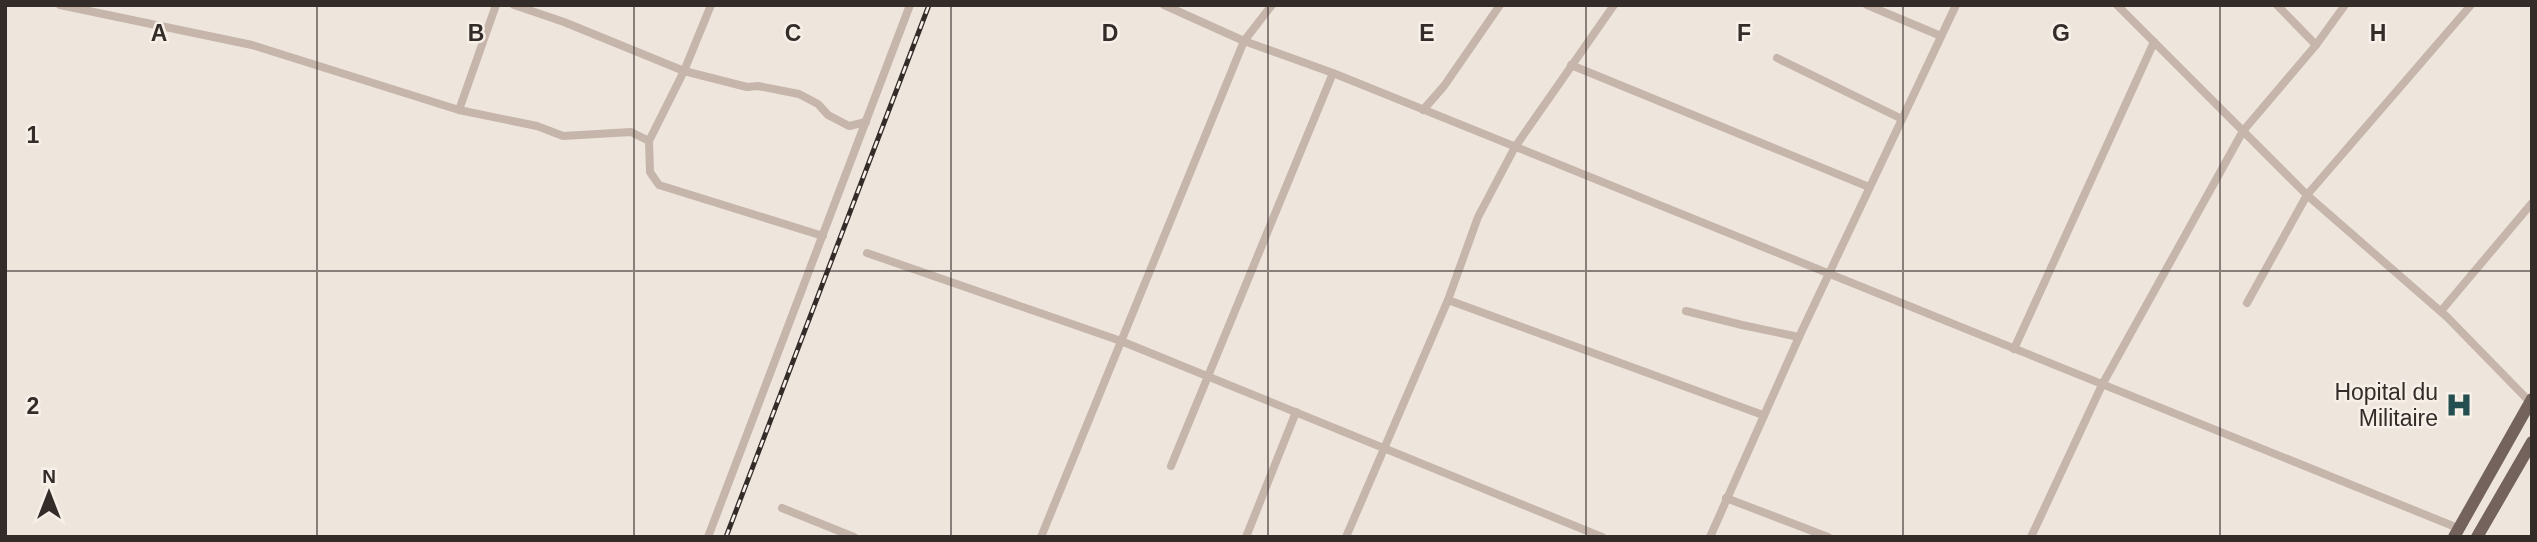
<svg xmlns="http://www.w3.org/2000/svg" width="2537" height="542" font-family="Arial,sans-serif">
<style>
.lines{fill:none;stroke-linecap:round;stroke-linejoin:round}
.minor{stroke:#c5b5aa;stroke-width:8}
.primary{stroke:#73635c;stroke-width:12}
.rail-casing{stroke:#342c29;stroke-width:5}
.rail{stroke:#f7f0e8;stroke-width:2.5;stroke-dasharray:8;stroke-linecap:butt}
.grid{fill:none;stroke:#342c29;stroke-width:2;stroke-opacity:0.55}
.labels{text-anchor:middle;stroke-width:5;stroke-linejoin:round;paint-order:stroke}
.poi-label{font-size:23px;fill:#342c29;stroke:#f7f0e8;text-anchor:end}
.grid-label{font-size:23px;text-anchor:middle;font-weight:bold;fill:#342c29;stroke:#f7f0e8;stroke-width:5;stroke-linejoin:round;paint-order:stroke}
</style>
<rect width="100%" height="100%" fill="#eee5dd"/>
<g class="lines">
<g class="minor">
<path d="M60,5L252,45L459,110L537,126L563,136L631,132L649,141"/>
<path d="M514,5L564,22L684,71L747,87L758,86L799,94L818,104L828,115L849,126L866,122"/>
<path d="M711,5L684,71L649,141L650,172L659,185L823,236"/>
<path d="M1164,5L1244,41L1333,73L2458,528"/>
<path d="M1867,5L1941,36"/>
<path d="M2117,5L2307,195L2447,317L2531,403"/>
<path d="M2277,5L2316,45"/>
<path d="M1777,58L1902,119"/>
<path d="M1571,65L1869,187"/>
<path d="M459,110L496,5"/>
<path d="M1423,110L1444,86L1500,5"/>
<path d="M867,253L1121,341L1602,537"/>
<path d="M1448,300L1763,415"/>
<path d="M2247,303L2307,195L2471,5"/>
<path d="M1686,311L1742,325L1799,337"/>
<path d="M2441,311L2532,203"/>
<path d="M2014,349L2154,42"/>
<path d="M1171,466L1333,73"/>
<path d="M1726,498L1828,537"/>
<path d="M782,508L854,537"/>
<path d="M708,537L910,5"/>
<path d="M1041,537L1244,41L1272,5"/>
<path d="M1246,537L1296,412"/>
<path d="M1346,537L1448,300L1478,217L1515,147L1614,5"/>
<path d="M1710,537L1799,337L1956,5"/>
<path d="M2031,537L2102,385L2243,131L2316,45L2345,5"/>
</g>
<g class="primary">
<path d="M2454,537L2532,399"/>
<path d="M2477,537L2532,442"/>
</g>
<g class="rail-casing">
<path id="rail" d="M726,537L929,5"/>
</g>
<use href="#rail" class="rail"/>
</g>
<path class="grid" d="M317,5V537M634,5V537M951,5V537M1268,5V537M1586,5V537M1903,5V537M2220,5V537M5,271H2532"/>
<defs>
<g id="hospital-bare" transform="scale(2.1)"><path d="M-5-5h3v3.5h4V-5h3V5h-3V1.5h-4V5h-3Z" fill="#244e4f" stroke="#f7f0e8" stroke-width="2.5" paint-order="stroke"/></g>
</defs>
<g fill-rule="evenodd">
<use href="#hospital-bare" x="2459" y="405"/>
</g>
<g class="labels">
<g class="poi-label">
<text x="2438" y="400">Hopital du<tspan x="2438" dy="26">Militaire</tspan></text>
</g>
</g>
<g class="grid-label">
<text x="159" y="41">A</text>
<text x="476" y="41">B</text>
<text x="793" y="41">C</text>
<text x="1110" y="41">D</text>
<text x="1427" y="41">E</text>
<text x="1744" y="41">F</text>
<text x="2061" y="41">G</text>
<text x="2378" y="41">H</text>
<text x="33" y="143">1</text>
<text x="33" y="414">2</text>
</g>
<rect width="2537" height="542" fill="none" stroke="#342c29" stroke-width="14"/>
<g transform="translate(49 493)" stroke="#f7f0e8" stroke-width="5" paint-order="stroke">
<path d="M0-5L12 26L0 18L-12 26Z" fill="#342c29"/>
<text y="-10" font-size="19" font-weight="bold" text-anchor="middle" fill="#342c29">N</text>
</g>
</svg>
